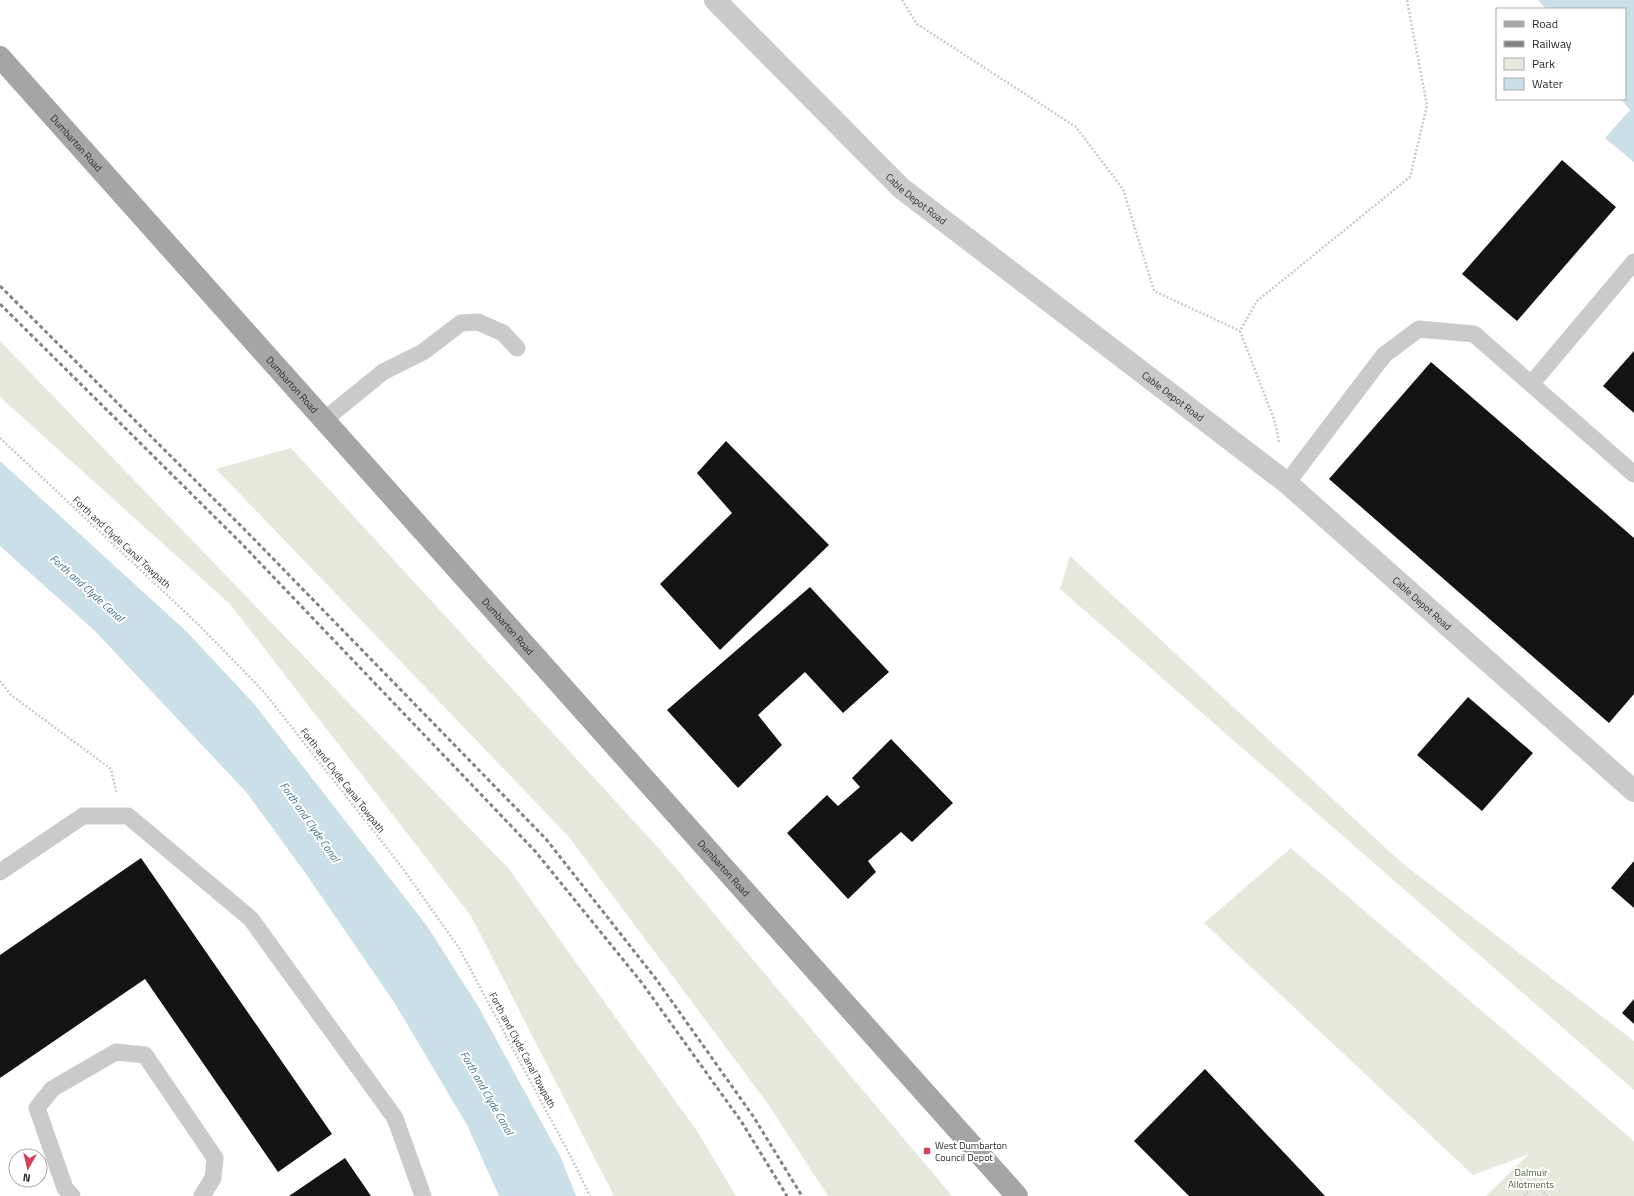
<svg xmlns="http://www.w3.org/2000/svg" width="1634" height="1196" font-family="'Titillium Web',sans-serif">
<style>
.green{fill:#e4e9dc}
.water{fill:#cadfe7}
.building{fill:#141414}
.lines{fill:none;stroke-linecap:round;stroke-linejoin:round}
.path{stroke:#cacaca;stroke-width:2.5;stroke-dasharray:2 2;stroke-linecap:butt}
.service{stroke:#cacaca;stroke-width:17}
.minor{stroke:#cacaca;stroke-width:22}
.primary{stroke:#a5a5a5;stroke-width:22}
.rail{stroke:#828282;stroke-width:3;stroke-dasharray:4 3;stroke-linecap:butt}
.poi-dot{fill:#d2415c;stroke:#fff;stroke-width:1.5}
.labels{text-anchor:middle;stroke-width:4;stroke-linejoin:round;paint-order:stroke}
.street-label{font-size:10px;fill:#2d2d2d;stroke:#fff}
.poi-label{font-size:10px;fill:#2d2d2d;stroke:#fff;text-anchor:start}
.park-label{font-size:10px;fill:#54633f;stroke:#fff}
.water-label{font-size:11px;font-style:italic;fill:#447486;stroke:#fff}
</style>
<rect width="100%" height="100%" fill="#fff"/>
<g class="green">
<path d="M0,341L509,869L697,1131L736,1196H614L471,916L230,604L0,397Z"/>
<path d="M291,448L663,853L952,1196H828L768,1104L569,837L216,469Z"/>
<path d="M1070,556L1402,863L1634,1041V1090L1060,589Z"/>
<path d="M1291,848L1634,1141V1196H1486L1529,1154L1473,1175L1204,923Z"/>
</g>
<g class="water">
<path d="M1538,0H1634V162L1605,138L1630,110L1621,99H1625V9H1546Z"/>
<path d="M0,461L187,632L255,705L427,926L478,1006L561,1158L576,1196H499L467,1125L394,1002L306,874L247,793L94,630L0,546Z"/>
</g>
<g class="building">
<path d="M1562,160L1616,207L1517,321L1462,274Z"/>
<path d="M1634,351V413L1603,386Z"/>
<path d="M1431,362L1634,538V694L1609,723L1329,479Z"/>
<path d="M726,441L829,545L720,650L660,584L732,513L697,473Z"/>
<path d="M810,587L889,672L843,713L805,672L758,715L782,745L738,788L667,710Z"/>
<path d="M1468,697L1533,753L1482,811L1417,755Z"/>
<path d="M891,739L953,803L912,842L901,832L868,861L876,872L848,899L787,833L827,795L838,806L860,787L852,778Z"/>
<path d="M141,858L332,1134L278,1172L145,979L0,1078V955Z"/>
<path d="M1634,861V908L1611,888Z"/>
<path d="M1634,999V1024L1622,1013Z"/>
<path d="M1205,1069L1325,1196H1189L1134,1141Z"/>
<path d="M345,1158L371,1196H289Z"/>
</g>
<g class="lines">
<g class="path">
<path d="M902,0L917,24L1076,127L1123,189L1154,291L1240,331"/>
<path d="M0,438L200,626L264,692L401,866L459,948L572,1159L590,1196"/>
<path d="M1279,442L1275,422L1240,331L1257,301L1410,177L1427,106L1407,0"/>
<path d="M0,681L11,695L111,769L116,792"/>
<path d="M1524,1196L1536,1184L1547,1196"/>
</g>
<g class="service">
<path d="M1532,383L1634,262"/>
<path d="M324,420L383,372L423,352L461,323L478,322L503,333L517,348"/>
<path d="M1287,483L1384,355L1419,329L1474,334L1634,474"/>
<path d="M0,872L83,816H128L251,919L395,1118L423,1196"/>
<path d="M72,1196L65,1188L37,1108L52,1089L116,1052L145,1055L215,1158L213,1178L202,1196"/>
</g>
<path class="minor" id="s1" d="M715,0L901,188L1287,483L1634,791"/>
<path class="primary" id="s2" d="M0,57L1017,1196"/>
<g class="rail">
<path d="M0,286L251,536L546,839L656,979L753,1116L802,1196"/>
<path d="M0,304L241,543L535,851L642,983L741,1121L787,1196"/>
</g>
</g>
<rect class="poi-dot" x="923" y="1147" width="8" height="8" rx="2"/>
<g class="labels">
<g class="street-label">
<text dy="4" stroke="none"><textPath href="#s2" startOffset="115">Dumbarton Road</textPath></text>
<text dy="4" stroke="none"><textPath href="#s1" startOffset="283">Cable Depot Road</textPath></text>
<text dy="4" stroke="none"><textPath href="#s2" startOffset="439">Dumbarton Road</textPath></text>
<text dy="4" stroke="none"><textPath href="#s1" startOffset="607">Cable Depot Road</textPath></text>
<text transform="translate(122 542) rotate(43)" y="4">Forth and Clyde Canal Towpath</text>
<text dy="4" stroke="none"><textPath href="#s1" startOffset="931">Cable Depot Road</textPath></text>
<text dy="4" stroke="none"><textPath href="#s2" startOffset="763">Dumbarton Road</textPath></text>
<text transform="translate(343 780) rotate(52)" y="4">Forth and Clyde Canal Towpath</text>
<text dy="4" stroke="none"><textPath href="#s2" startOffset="1087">Dumbarton Road</textPath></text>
<text transform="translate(523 1050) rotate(62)" y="4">Forth and Clyde Canal Towpath</text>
</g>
<g class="poi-label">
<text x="935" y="1149">West Dumbarton<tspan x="935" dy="12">Council Depot</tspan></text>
</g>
<g class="park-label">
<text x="1531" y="1176">Dalmuir<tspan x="1531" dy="12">Allotments</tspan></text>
</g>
<g class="water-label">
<text transform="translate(87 588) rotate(42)" y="4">Forth and Clyde Canal</text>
<text transform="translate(310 822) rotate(55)" y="4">Forth and Clyde Canal</text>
<text transform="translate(487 1093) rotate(60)" y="4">Forth and Clyde Canal</text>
</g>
</g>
<rect x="1496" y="8" width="130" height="92" fill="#ffffff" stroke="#ababab"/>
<rect x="1504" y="21" width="20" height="6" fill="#a5a5a5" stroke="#ababab"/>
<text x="1532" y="28" font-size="12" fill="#2d2d2d">Road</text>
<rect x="1504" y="41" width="20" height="6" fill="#828282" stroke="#ababab"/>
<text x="1532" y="48" font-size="12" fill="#2d2d2d">Railway</text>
<rect x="1504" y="58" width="20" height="12" fill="#e4e9dc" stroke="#ababab"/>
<text x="1532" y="68" font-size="12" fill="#2d2d2d">Park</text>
<rect x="1504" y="78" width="20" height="12" fill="#cadfe7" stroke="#ababab"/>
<text x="1532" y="88" font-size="12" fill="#2d2d2d">Water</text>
<g transform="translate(28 1168) rotate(188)"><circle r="19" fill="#ffffff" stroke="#ababab"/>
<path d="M0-3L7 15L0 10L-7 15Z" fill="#d2415c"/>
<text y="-6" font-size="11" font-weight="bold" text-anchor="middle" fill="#2d2d2d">N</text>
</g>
</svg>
